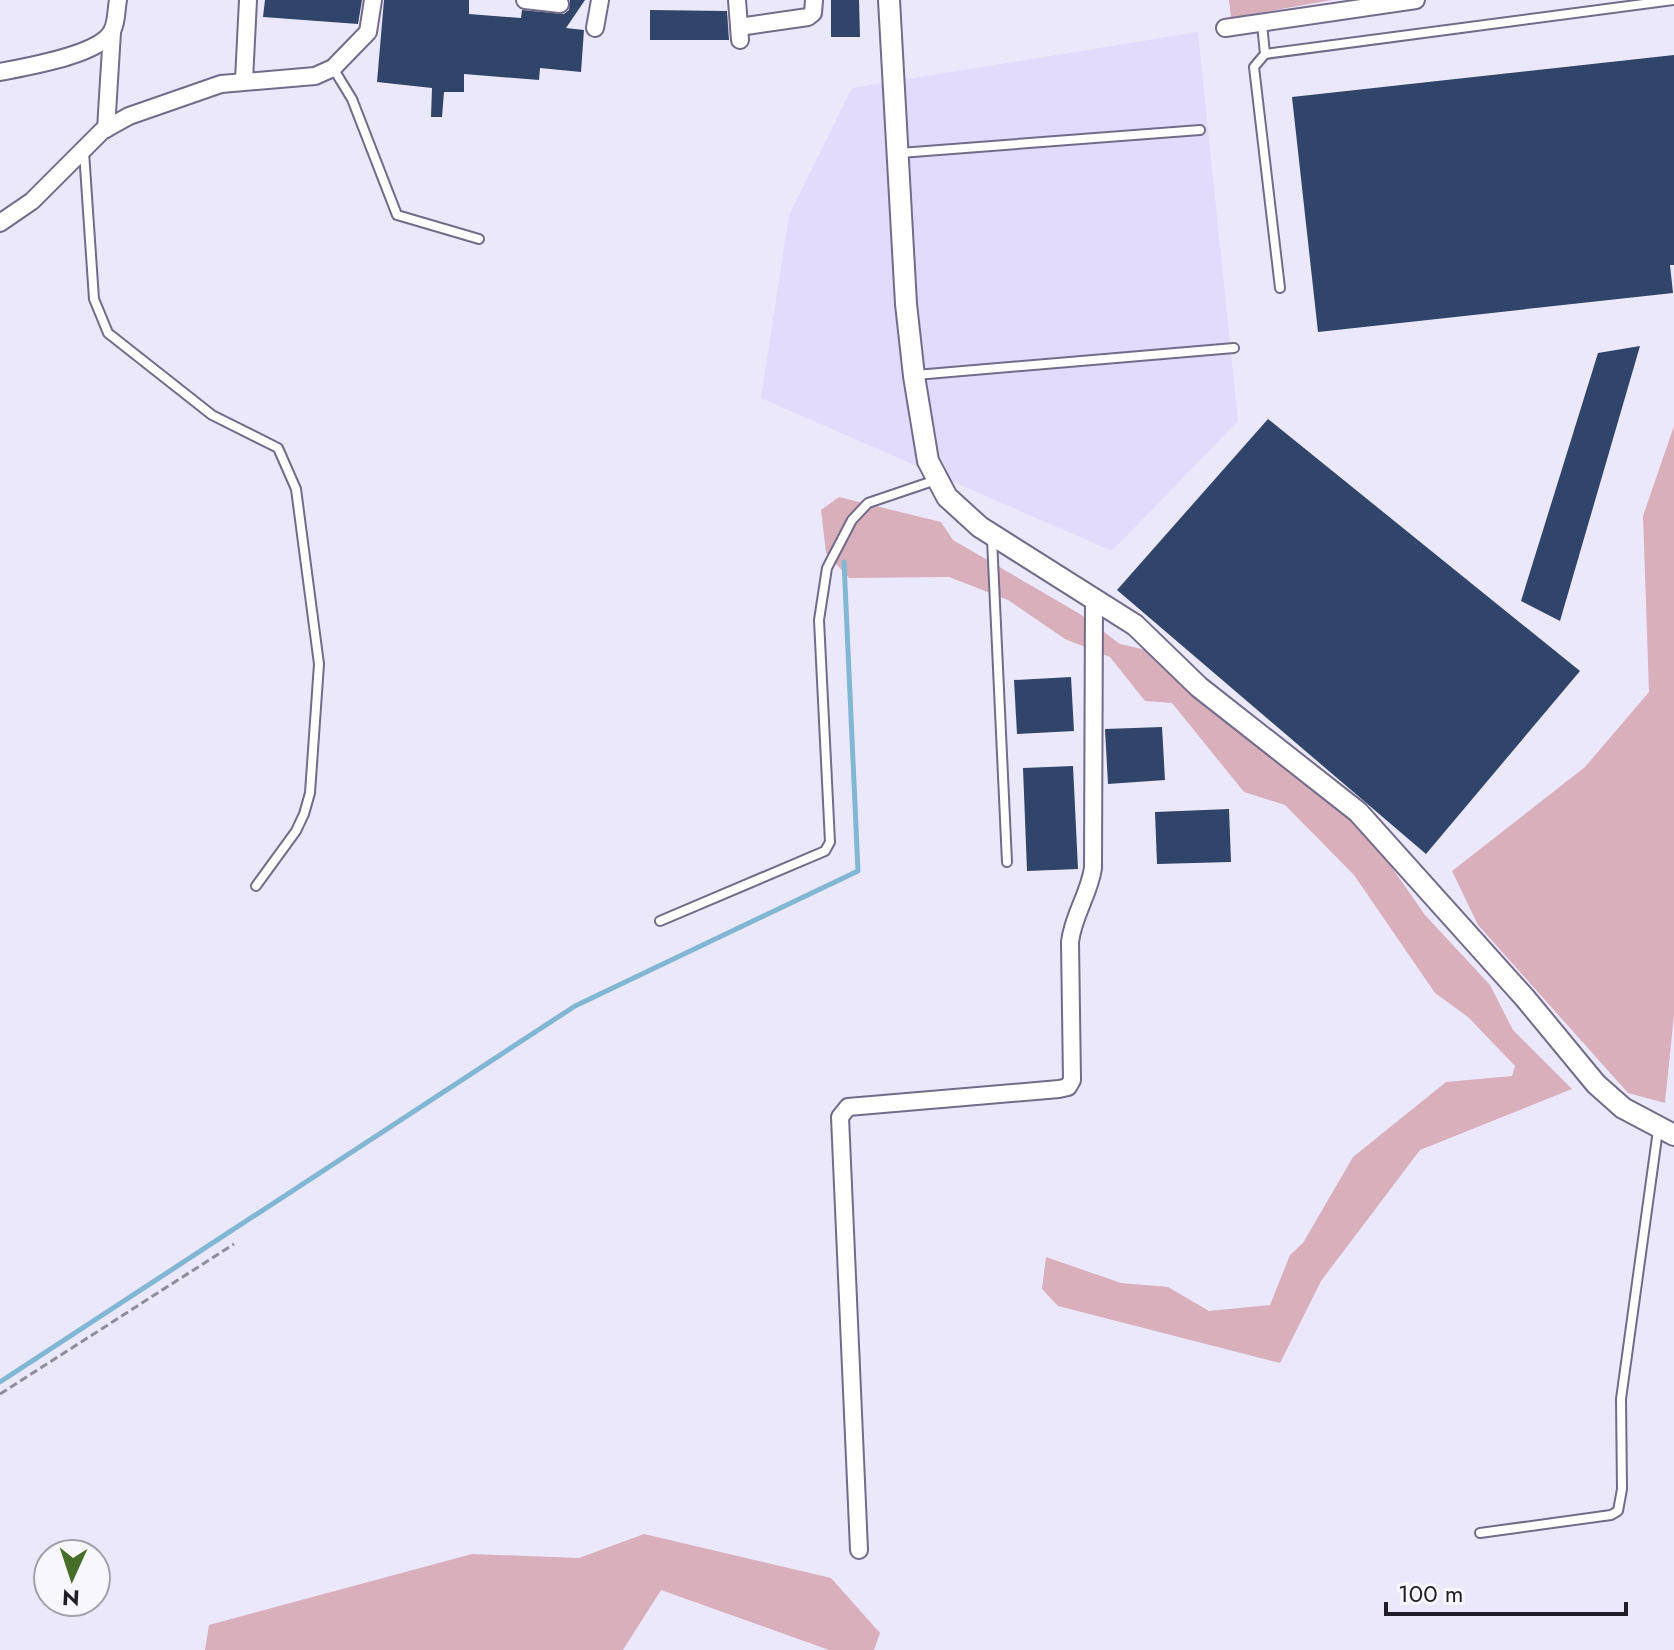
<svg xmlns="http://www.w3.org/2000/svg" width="1674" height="1650" font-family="Jost,sans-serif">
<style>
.built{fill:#e2dbfc}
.green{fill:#d9afbb}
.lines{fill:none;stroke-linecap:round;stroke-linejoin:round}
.stream{stroke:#81b7d3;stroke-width:5}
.building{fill:#314469}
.service-casing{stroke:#726b89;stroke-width:12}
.minor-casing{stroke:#726b89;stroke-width:20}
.tertiary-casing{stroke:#726b89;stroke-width:24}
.path{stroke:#8f8c9c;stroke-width:3;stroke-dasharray:8 4;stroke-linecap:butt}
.service{stroke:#fff;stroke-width:8}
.minor{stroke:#fff;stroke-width:16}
.tertiary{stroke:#fff;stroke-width:20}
</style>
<rect width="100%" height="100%" fill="#ece8fc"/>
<path class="built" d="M1198,32L1238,421L1112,551L761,398L789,215L852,88Z"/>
<g class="green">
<path d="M1229,0H1332L1231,18Z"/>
<path d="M1674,426V1015L1665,1103L1628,1093L1478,925L1452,871L1585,767L1649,692L1643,516Z"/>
<path d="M839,497L941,522L953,540L1080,614L1120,644L1155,652L1317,788L1379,849L1425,915L1490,985L1513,1030L1572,1089L1420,1150L1321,1281L1280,1363L1058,1306L1042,1289L1046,1257L1121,1283L1168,1287L1209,1311L1270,1305L1290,1255L1303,1243L1353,1157L1446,1082L1512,1076L1515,1066L1468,1017L1435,993L1354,875L1285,805L1244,792L1172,703L1145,701L1110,657L1065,639L1008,600L949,577L849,578L826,553L821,510Z"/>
<path d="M644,1534L831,1578L880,1633L874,1650H829L661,1590L623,1650H205L209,1625L472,1554L579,1558Z"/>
</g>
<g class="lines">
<path class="stream" d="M0,1382L575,1006L858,871L844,562"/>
</g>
<g class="building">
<path d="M265,0H362L358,24L263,17Z"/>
<path d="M384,0H469V14L521,18L522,10L564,14L569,10L570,0H585L566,28L584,30L581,72L540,68L539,80L464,74V92H444L442,117H431L432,88L377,82Z"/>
<path d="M831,0H859L860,37H831Z"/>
<path d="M650,10L727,11L729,40H650Z"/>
<path d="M1674,55V265H1670L1673,293L1318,332L1292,97Z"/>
<path d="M1640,346L1560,621L1521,601L1598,353Z"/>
<path d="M1268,419L1580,671L1426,854L1117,590Z"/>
<path d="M1071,677L1074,731L1017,734L1014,680Z"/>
<path d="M1162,727L1165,780L1108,784L1105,729Z"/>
<path d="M1073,766L1078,869L1027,871L1023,768Z"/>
<path d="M1229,809L1231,862L1157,864L1155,812Z"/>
</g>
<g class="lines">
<g class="service-casing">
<g id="service">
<path d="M1262,24L1265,54L1254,67L1280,288"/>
<path d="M1265,54L1674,0"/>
<path d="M333,68L352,99L397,215L479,239"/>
<path d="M84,152L94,299L108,333L212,415L278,448L296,489L319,664L310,793L304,814L296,831L256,886"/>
<path d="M900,153L1200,130"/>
<path d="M916,375L1234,348"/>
<path d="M992,539L1007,862"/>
<path d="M660,921L825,851L830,842L819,620L827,568L852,520L868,503L936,480"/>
<path d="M1480,1533L1611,1515L1618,1511L1622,1489L1621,1399L1658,1130"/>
</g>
</g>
<g class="minor-casing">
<g id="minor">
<path d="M525,0L560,4"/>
<path d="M737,0L740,40"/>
<path d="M739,27L808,17L813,13L814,0"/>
<path d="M595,28L600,0"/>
<path d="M1225,28L1416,0"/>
<path d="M0,72C25,67 100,55 112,31C117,22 116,10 118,0"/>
<path d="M244,80L248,0"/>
<path d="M106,129L112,32"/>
<path d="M0,223L32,201L102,131L129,116L221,84L315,76L333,68L368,32L373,0"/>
<path d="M859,1550L840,1117L848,1107L1059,1089L1068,1087L1072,1080L1070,942C1073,915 1089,895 1093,868L1094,599"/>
</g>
</g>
<g class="tertiary-casing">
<path id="tertiary" d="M889,0L906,304L914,376L928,461L947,497L980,527L1135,625L1199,687L1358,812L1525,998L1596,1084L1623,1108L1674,1135"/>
</g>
<path class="path" d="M0,1394L234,1244"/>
<use href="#service" class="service"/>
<use href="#minor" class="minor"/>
<use href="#tertiary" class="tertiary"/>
</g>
<g transform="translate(72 1578) rotate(183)"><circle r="38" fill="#f8f7fe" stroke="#a2a0a9" stroke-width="2"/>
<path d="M0-6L14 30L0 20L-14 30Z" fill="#466e29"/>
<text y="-12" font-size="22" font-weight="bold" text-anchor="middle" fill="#201d29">N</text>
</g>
<path d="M1386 1602v12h240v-12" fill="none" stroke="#201d29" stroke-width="4"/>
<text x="1398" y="1602" font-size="24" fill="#201d29" stroke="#f8f7fe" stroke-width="6" paint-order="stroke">100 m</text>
</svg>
